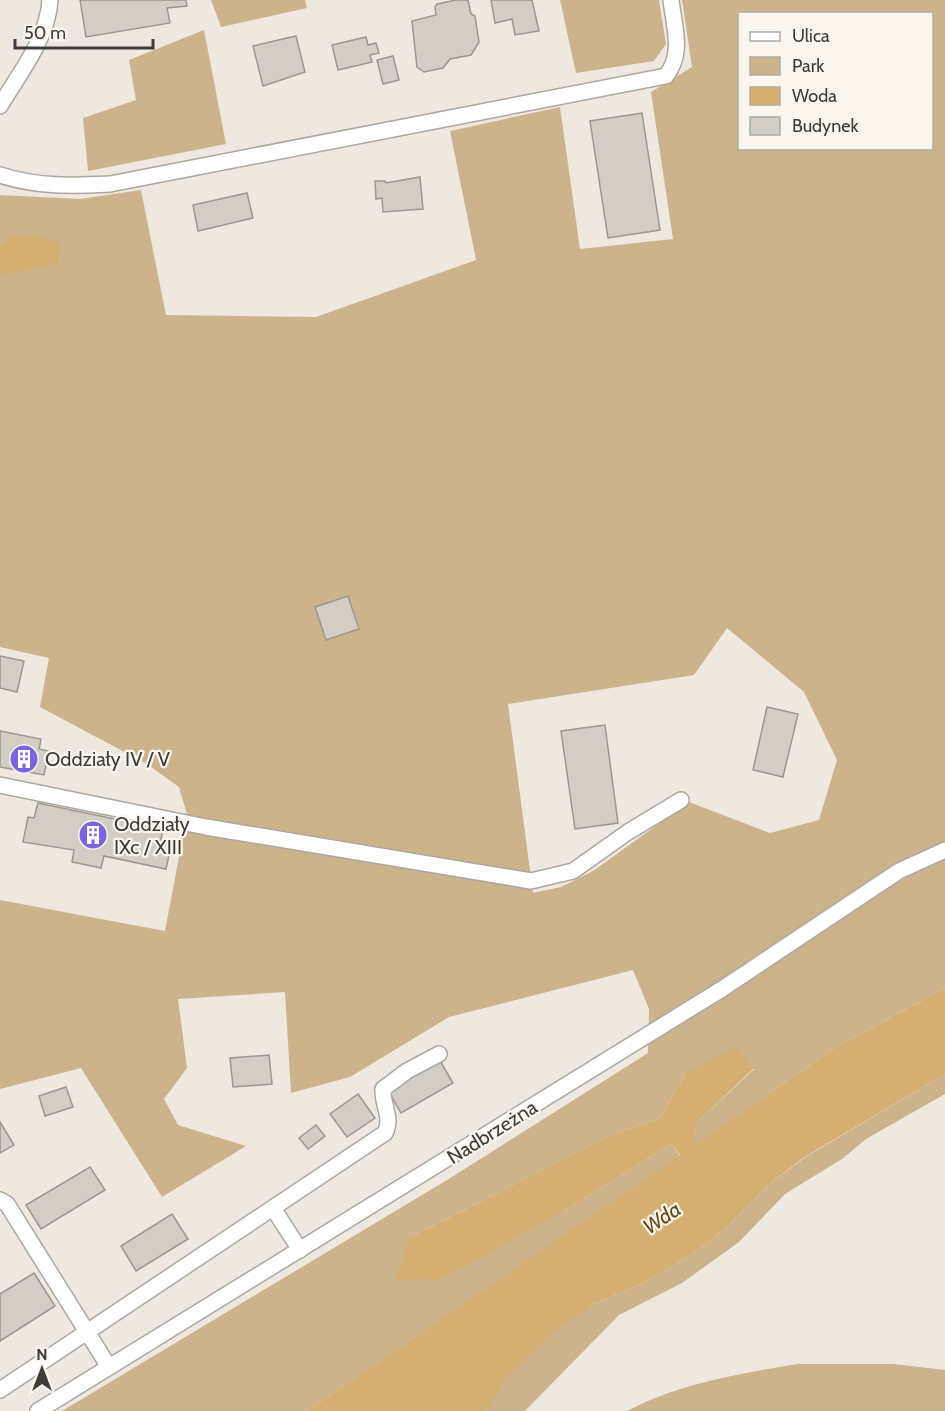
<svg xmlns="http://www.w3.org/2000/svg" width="945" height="1411" font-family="Cabin,sans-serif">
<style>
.green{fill:#cdb38b;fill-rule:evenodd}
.water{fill:#d5af72}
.building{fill:#d2cdc5;stroke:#9c978f;stroke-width:1.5}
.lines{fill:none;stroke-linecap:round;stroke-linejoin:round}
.minor-casing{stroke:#aca79f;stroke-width:18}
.minor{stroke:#fff;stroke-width:15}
.labels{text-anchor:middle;stroke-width:4.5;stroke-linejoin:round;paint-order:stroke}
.poi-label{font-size:20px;fill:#3e3c38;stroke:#fbf6ed;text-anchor:start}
.street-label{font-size:20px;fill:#3e3c38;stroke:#fbf6ed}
.water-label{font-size:21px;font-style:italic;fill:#614718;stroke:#fbf6ed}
</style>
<rect width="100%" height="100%" fill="#eee8e0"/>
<g class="green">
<path d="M211,0H305L307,8L221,27Z"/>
<path d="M560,0H659L666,44L654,61L576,73Z"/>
<path d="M682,0H945V988L833,1049L694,1146L696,1123L754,1069L686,1073L660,1118L614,1134L410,1237L564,1211L671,1144L680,1156L307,1411H62L447,1180L648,1053L649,1009L633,970L449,1017L350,1077L291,1093L285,992L178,999L187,1068L164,1099L178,1125L246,1146L162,1197L81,1068L0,1089V900L165,931L187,814L179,787L147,764L40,707L49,658L0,647V195L80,199L141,190L166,315L316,317L476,260L450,131L560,107L580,249L673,239L651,92L692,67ZM740,14H932V148H740ZM727,628L804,692L837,760L819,820L770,833L689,802L593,871L561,887L533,893L508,704L694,675Z"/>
<path d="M204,30L226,144L88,171L83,118L136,100L129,60Z"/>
<path d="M945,1074V1094L866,1139L842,1159L785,1194L739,1242L682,1283L619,1315L525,1411H433L593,1304L643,1283L696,1252L730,1224L768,1185L804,1158Z"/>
<path d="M797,1364H894L945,1370V1411H627C680,1383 739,1374 797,1364Z"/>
</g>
<g class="water">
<path d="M13,236H40L59,243L58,264L0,275V247Z"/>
<path d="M945,988V1074L803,1158L768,1185L730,1224L696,1252L643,1283L593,1304L555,1331L505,1379L486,1411H307L680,1155L671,1144L564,1211L442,1279L395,1280L410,1237L614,1134L660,1118L686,1073L734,1048L754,1068L696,1123L695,1145L833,1049Z"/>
</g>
<g class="building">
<path d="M80,0H186L187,6L167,8L170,23L86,37Z"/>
<path d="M456,0H468L471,14L475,16L479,42L471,55L450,59L443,68L424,72L417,67L412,21L436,15L435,7L437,4Z"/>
<path d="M491,0H532L539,31L515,35L512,19L495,23Z"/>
<path d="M296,36L305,72L263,86L253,46Z"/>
<path d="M366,37L368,45L376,43L379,53L370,55L372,62L338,70L332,45Z"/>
<path d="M393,56L399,80L383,84L377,60Z"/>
<path d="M642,113L660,230L608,238L590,121Z"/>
<path d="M420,177L423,209L383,212L382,198L376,199L375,181H385L386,183Z"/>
<path d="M247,193L253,218L198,231L193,205Z"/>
<path d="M348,596L359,629L326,640L315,607Z"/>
<path d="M0,656L24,661L17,692L0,688Z"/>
<path d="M767,707L798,714L783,777L753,770Z"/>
<path d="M605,725L618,823L575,829L561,731Z"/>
<path d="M0,731L41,739L39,749L49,751L44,775L0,767Z"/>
<path d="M38,803L163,829L160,844L171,846L166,869L104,856L101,868L72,862L74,850L23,842L28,817L34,818Z"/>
<path d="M269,1055L272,1084L233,1087L230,1058Z"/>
<path d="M439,1059L453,1083L401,1113L387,1089Z"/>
<path d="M66,1087L73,1107L45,1116L39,1096Z"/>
<path d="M358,1094L375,1118L347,1137L330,1114Z"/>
<path d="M0,1122L14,1145L0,1153Z"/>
<path d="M316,1125L325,1136L308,1149L299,1138Z"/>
<path d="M90,1167L105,1190L41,1229L26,1205Z"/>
<path d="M172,1214L188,1239L136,1271L121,1246Z"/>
<path d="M34,1273L55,1306L0,1341V1294Z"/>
</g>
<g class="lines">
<g class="minor-casing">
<g id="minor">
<path d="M0,106C19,74 48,38 50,0"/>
<path d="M0,175C37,187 72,186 110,184L666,76C684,53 674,27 671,0"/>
<path d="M0,785L206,827L531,881L573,871L628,832L681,800"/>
<path d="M0,1200L7,1204L109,1367"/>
<path d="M273,1208L300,1250"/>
<path d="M0,1390L385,1133C393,1118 382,1105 383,1089L407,1071L439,1054"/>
<path d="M38,1411L722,989L899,871L945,850"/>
</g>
</g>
<use href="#minor" class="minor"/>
</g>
<defs>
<g id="building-disc" transform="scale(1.5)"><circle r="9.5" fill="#7c64df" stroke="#fbf6ed"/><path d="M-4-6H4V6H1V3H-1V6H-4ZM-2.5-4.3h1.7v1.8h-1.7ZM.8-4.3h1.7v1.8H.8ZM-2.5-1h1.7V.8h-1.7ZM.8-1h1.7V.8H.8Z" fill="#fff"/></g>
</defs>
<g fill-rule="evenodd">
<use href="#building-disc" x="24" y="759"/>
<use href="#building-disc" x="93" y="835"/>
</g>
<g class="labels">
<g class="poi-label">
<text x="45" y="766">Oddziały IV / V</text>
<text x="114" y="831">Oddziały<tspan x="114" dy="23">IXc / XIII</tspan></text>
</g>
<g class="street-label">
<text transform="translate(492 1132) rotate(-32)" y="7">Nadbrzeżna</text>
</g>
<g class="water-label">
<text transform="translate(662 1218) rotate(-34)" y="7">Wda</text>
</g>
</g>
<rect x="738" y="12" width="195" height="138" fill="#fbf6ed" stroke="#afaca5" stroke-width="1.5"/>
<rect x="750" y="32" width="30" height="9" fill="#ffffff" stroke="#afaca5" stroke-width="1.5"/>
<text x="792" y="42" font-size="18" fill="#3e3c38">Ulica</text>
<rect x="750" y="57" width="30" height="18" fill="#cdb38b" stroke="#afaca5" stroke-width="1.5"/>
<text x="792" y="72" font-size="18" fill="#3e3c38">Park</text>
<rect x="750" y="87" width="30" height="18" fill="#d5af72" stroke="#afaca5" stroke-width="1.5"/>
<text x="792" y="102" font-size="18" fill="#3e3c38">Woda</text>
<rect x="750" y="117" width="30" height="18" fill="#d2cdc5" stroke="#afaca5" stroke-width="1.5"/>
<text x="792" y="132" font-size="18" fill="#3e3c38">Budynek</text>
<g transform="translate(42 1369)" stroke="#fbf6ed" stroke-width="4.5" paint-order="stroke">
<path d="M0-4.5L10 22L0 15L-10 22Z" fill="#3e3c38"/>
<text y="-9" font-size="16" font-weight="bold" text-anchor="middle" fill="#3e3c38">N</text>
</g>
<path d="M15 39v9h138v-9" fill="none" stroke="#3e3c38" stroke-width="3"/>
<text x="24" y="39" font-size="18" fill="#3e3c38" stroke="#fbf6ed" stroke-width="4.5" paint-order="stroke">50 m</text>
</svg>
